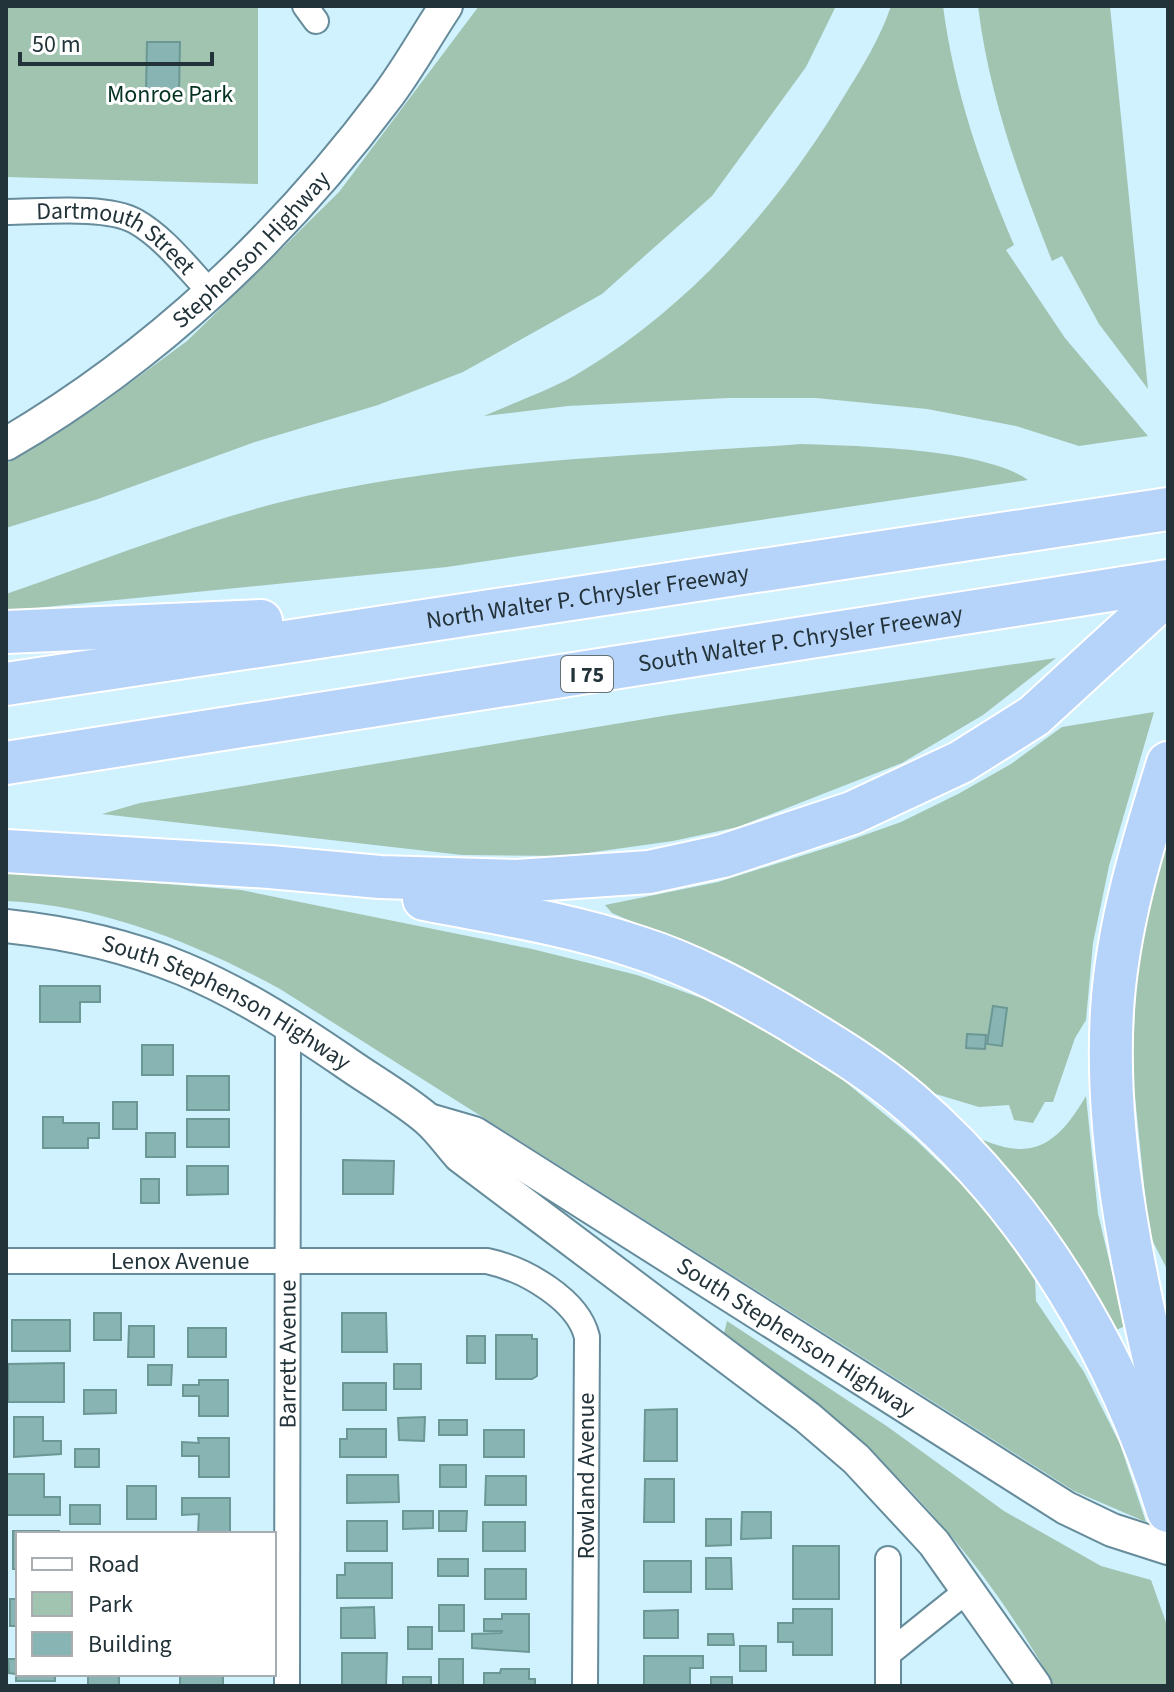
<svg xmlns="http://www.w3.org/2000/svg" width="1174" height="1692" font-family="'Source Sans 3',sans-serif">
<style>
.green{fill:#a1c4b1}
.building{fill:#88b4b3;stroke:#6b9795;stroke-width:2}
.lines{fill:none;stroke-linecap:round;stroke-linejoin:round}
.street-casing{stroke:#668c9b;stroke-width:28}
.secondary-casing{stroke:#668c9b;stroke-width:36}
.highway-casing{stroke:#fff;stroke-width:46}
.street{stroke:#fff;stroke-width:24}
.secondary{stroke:#fff;stroke-width:32}
.highway{stroke:#b6d3fa;stroke-width:42}
.labels{text-anchor:middle;stroke-width:6;stroke-linejoin:round;paint-order:stroke}
.shield{fill:#fff;stroke:#657075;stroke-width:2}
.shield-label{font-size:22px;font-weight:bold;fill:#23333a}
.park-label{font-size:24px;fill:#033220;stroke:#fff}
.street-label{font-size:24px;fill:#23333a;stroke:#fff}
</style>
<rect width="100%" height="100%" fill="#d0f1fe"/>
<g class="green">
<path d="M6,6H258V184L6,177Z"/>
<path d="M479,6H836L806,67L712,196L602,294L463,372L378,405L255,442L98,499L6,528V464L99,406L187,341L260,270L339,192Z"/>
<path d="M891,6H943C954,90 981,168 1014,245L1006,250L1065,338L1148,436L1079,446L1016,426L927,409L816,398H728L568,406L484,416C517,401 554,389 584,370C694,303 781,202 846,93C863,66 881,36 891,6Z"/>
<path d="M978,6H1110L1148,389L1099,324L1062,256L1052,261C1019,177 989,96 978,6Z"/>
<path d="M801,444C857,446 983,448 1028,480L447,567L6,611V594C95,563 185,527 277,503C449,460 625,457 801,444Z"/>
<path d="M1056,658L983,715L902,763L738,827L673,841L566,856L462,855L102,814L140,803L669,715Z"/>
<path d="M1154,712L1109,866L1093,943L1086,1020L1075,1038L1053,1102H1045L1033,1123L1014,1120L1009,1105L979,1107L919,1089L716,958L612,913L605,905L718,882L842,843L901,822L958,794L1011,764L1062,727Z"/>
<path d="M1168,831V1271L1149,1234L1132,1068L1137,968L1154,880Z"/>
<path d="M6,871L241,890L532,949L637,975L743,1013L831,1070L917,1141L984,1206L1035,1278L1036,1301L1084,1372L1120,1444L1146,1522L1074,1491L280,989C198,944 100,905 6,901Z"/>
<path d="M1086,1096L1098,1214L1125,1326L1112,1332L958,1128C1019,1160 1049,1160 1086,1096Z"/>
<path d="M727,1321L888,1427L1004,1511L1101,1566L1151,1580L1168,1628V1686H1054C967,1530 866,1437 724,1333Z"/>
</g>
<g class="building">
<path d="M147,42H180L179,93L146,92Z"/>
<path d="M40,986H100V1002H80V1022H40Z"/>
<path d="M993,1006L1007,1008L1002,1046L987,1044Z"/>
<path d="M967,1034L986,1035L985,1049L966,1048Z"/>
<rect x="142" y="1045" width="31" height="30"/>
<rect x="187" y="1076" width="42" height="34"/>
<rect x="113" y="1102" width="24" height="27"/>
<path d="M43,1117H63V1123H99V1138H88V1148H43Z"/>
<rect x="187" y="1119" width="42" height="28"/>
<rect x="146" y="1133" width="29" height="24"/>
<path d="M343,1160L394,1161L393,1194H343Z"/>
<path d="M187,1166H228V1194L187,1195Z"/>
<rect x="141" y="1179" width="18" height="24"/>
<rect x="94" y="1313" width="27" height="27"/>
<path d="M342,1313H386L387,1352H342Z"/>
<rect x="12" y="1320" width="58" height="31"/>
<path d="M129,1326H154V1357H128Z"/>
<rect x="188" y="1328" width="38" height="29"/>
<path d="M496,1335H532V1339H537V1376L532,1379H496Z"/>
<rect x="467" y="1336" width="18" height="27"/>
<path d="M64,1363V1402H8V1364Z"/>
<rect x="394" y="1364" width="27" height="25"/>
<path d="M148,1365H172L171,1385H148Z"/>
<path d="M199,1380H228V1416H199V1396H183V1385H199Z"/>
<rect x="343" y="1383" width="43" height="27"/>
<path d="M84,1390H116V1413L84,1414Z"/>
<path d="M677,1409V1461H644L645,1410Z"/>
<path d="M14,1417H43V1441H61V1454L14,1457Z"/>
<path d="M425,1417L424,1441L399,1440L398,1418Z"/>
<rect x="439" y="1420" width="28" height="15"/>
<path d="M347,1429H386V1457H340V1439H347Z"/>
<rect x="484" y="1430" width="40" height="27"/>
<path d="M198,1438H229V1477H199V1456H182V1442L199,1443Z"/>
<rect x="75" y="1449" width="24" height="18"/>
<rect x="440" y="1465" width="26" height="22"/>
<path d="M7,1474H44V1497H60V1515H7Z"/>
<path d="M347,1475H398L399,1502L347,1503Z"/>
<path d="M486,1476H526V1505H485Z"/>
<path d="M645,1479H674V1522H644Z"/>
<rect x="127" y="1486" width="29" height="33"/>
<path d="M182,1498H230V1534H198L199,1514L182,1515Z"/>
<rect x="70" y="1505" width="30" height="19"/>
<path d="M403,1511H433V1528L403,1529Z"/>
<path d="M439,1511H467L466,1531H439Z"/>
<path d="M742,1512H771V1538L741,1539Z"/>
<path d="M706,1519H731V1545L706,1546Z"/>
<rect x="347" y="1521" width="40" height="30"/>
<rect x="483" y="1522" width="42" height="29"/>
<path d="M13,1531H59V1534H18V1569H13Z"/>
<rect x="793" y="1546" width="46" height="53"/>
<path d="M706,1558H731L732,1589H706Z"/>
<rect x="438" y="1559" width="30" height="17"/>
<rect x="644" y="1561" width="47" height="31"/>
<path d="M345,1563H392V1598H337V1575H345Z"/>
<rect x="485" y="1569" width="41" height="30"/>
<rect x="10" y="1599" width="8" height="27"/>
<rect x="439" y="1605" width="25" height="26"/>
<path d="M374,1607L375,1638H341V1608Z"/>
<path d="M793,1609H832V1655H793V1642H778V1623H793Z"/>
<path d="M678,1610V1638H644V1611Z"/>
<path d="M502,1614H529V1652L472,1648V1634L501,1633L502,1631H484V1619H502Z"/>
<rect x="408" y="1627" width="24" height="22"/>
<path d="M708,1634H733L734,1645H708Z"/>
<path d="M16,1644L18,1674H55V1681H16V1674L9,1673L8,1659H16Z"/>
<rect x="740" y="1646" width="26" height="25"/>
<path d="M342,1653H387L386,1686H342Z"/>
<path d="M644,1656H703V1668H690V1686H644Z"/>
<rect x="439" y="1659" width="24" height="26"/>
<path d="M501,1669H529V1679H535V1686H484V1673H500Z"/>
<rect x="88" y="1674" width="31" height="12"/>
<rect x="180" y="1674" width="43" height="12"/>
<rect x="403" y="1677" width="28" height="9"/>
<rect x="711" y="1677" width="21" height="9"/>
</g>
<g class="lines">
<g class="street-casing">
<g id="street">
<path d="M305,6L316,21"/>
<path id="s1" d="M6,212C40,212 106,205 135,221C164,237 188,269 211,293"/>
<path id="s2" d="M6,1261H487C524,1269 578,1299 587,1337L585,1686"/>
<path d="M888,1654L969,1589"/>
<path id="s3" d="M287,1686L288,1024"/>
<path d="M888,1686V1559"/>
</g>
</g>
<g class="secondary-casing">
<g id="secondary">
<path id="s4" d="M6,444C155,357 283,236 386,98C408,69 426,36 446,6"/>
<path id="s5" d="M6,926C147,941 226,981 342,1060C370,1080 401,1097 427,1119C439,1129 449,1144 460,1156L807,1417L856,1459L934,1543L1035,1686"/>
<path id="s6" d="M429,1120L474,1133L1066,1508L1112,1530L1168,1548"/>
</g>
</g>
<g class="highway-casing">
<g id="highway">
<path d="M6,632L261,621"/>
<path id="s7" d="M6,684L1168,509"/>
<path id="s8" d="M6,763L1168,581"/>
<path d="M1168,763C1143,843 1117,926 1112,1011C1104,1149 1137,1287 1168,1419"/>
<path d="M6,851L270,867L380,877L517,881L649,872L723,856L852,813L961,762L1034,716L1168,593"/>
<path d="M424,899C495,913 569,924 637,947C691,964 741,991 790,1020C831,1045 873,1070 910,1102C1034,1209 1120,1356 1168,1511"/>
</g>
</g>
<use href="#street" class="street"/>
<use href="#secondary" class="secondary"/>
<use href="#highway" class="highway"/>
</g>
<g class="labels">
<rect class="shield" x="561" y="656" width="52" height="36" rx="6"/>
<g class="shield-label">
<text x="587" y="682">I 75</text>
</g>
<g class="park-label">
<text x="170" y="102">Monroe Park</text>
</g>
<g class="street-label">
<text dy="8" stroke="none"><textPath href="#s1" startOffset="118">Dartmouth Street</textPath></text>
<text dy="8" stroke="none"><textPath href="#s4" startOffset="314">Stephenson Highway</textPath></text>
<text dy="8" stroke="none"><textPath href="#s7" startOffset="588">North Walter P. Chrysler Freeway</textPath></text>
<text dy="8" stroke="none"><textPath href="#s8" startOffset="804">South Walter P. Chrysler Freeway</textPath></text>
<text dy="8" stroke="none"><textPath href="#s5" startOffset="236">South Stephenson Highway</textPath></text>
<text dy="8" stroke="none"><textPath href="#s2" startOffset="174">Lenox Avenue</textPath></text>
<text dy="8" stroke="none"><textPath href="#s6" startOffset="428">South Stephenson Highway</textPath></text>
<text dy="8" stroke="none"><textPath href="#s3" startOffset="332">Barrett Avenue</textPath></text>
<text transform="translate(586 1476) rotate(-90)" y="8">Rowland Avenue</text>
</g>
</g>
<rect width="1174" height="1692" fill="none" stroke="#23333a" stroke-width="16"/>
<rect x="16" y="1532" width="260" height="144" fill="#ffffff" stroke="#a7adb0" stroke-width="2"/>
<rect x="32" y="1558" width="40" height="12" fill="#ffffff" stroke="#a7adb0" stroke-width="2"/>
<text x="88" y="1572" font-size="24" fill="#23333a">Road</text>
<rect x="32" y="1592" width="40" height="24" fill="#a1c4b1" stroke="#a7adb0" stroke-width="2"/>
<text x="88" y="1612" font-size="24" fill="#23333a">Park</text>
<rect x="32" y="1632" width="40" height="24" fill="#88b4b3" stroke="#a7adb0" stroke-width="2"/>
<text x="88" y="1652" font-size="24" fill="#23333a">Building</text>
<path d="M20 52v12h192v-12" fill="none" stroke="#23333a" stroke-width="4"/>
<text x="32" y="52" font-size="24" fill="#23333a" stroke="#ffffff" stroke-width="6" paint-order="stroke">50 m</text>
</svg>
